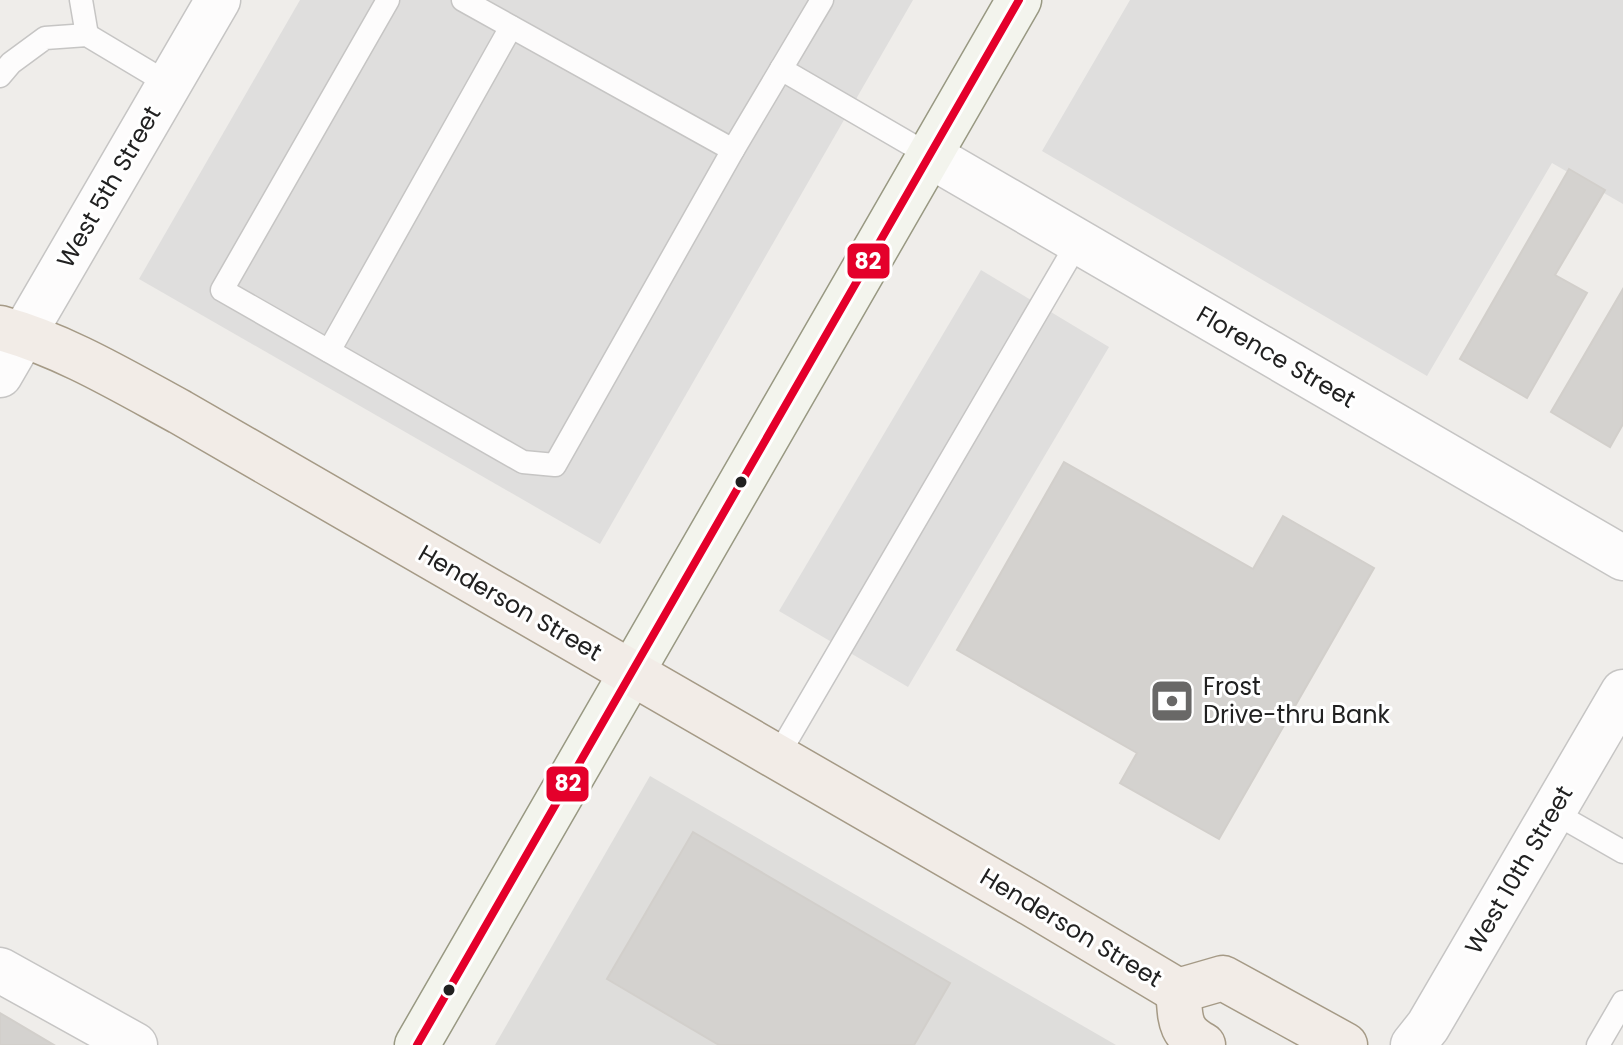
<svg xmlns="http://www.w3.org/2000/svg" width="1623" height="1045" font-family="Poppins,sans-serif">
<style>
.residential{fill:#dedddb}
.parking{fill:#dfdedd}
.building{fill:#d4d2cf;stroke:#d2cfcb;stroke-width:2}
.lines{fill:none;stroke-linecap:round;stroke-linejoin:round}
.service-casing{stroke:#c6c5c4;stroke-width:25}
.minor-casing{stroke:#c6c5c4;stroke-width:47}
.tertiary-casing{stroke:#c6c5c4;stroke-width:47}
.secondary-casing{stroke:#989882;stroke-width:47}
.primary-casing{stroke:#a59a86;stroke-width:47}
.service{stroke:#fdfcfc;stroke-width:22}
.minor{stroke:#fdfcfc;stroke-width:44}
.tertiary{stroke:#fdfcfc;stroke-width:44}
.secondary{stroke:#f3f4ed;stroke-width:44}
.primary{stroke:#f2ece7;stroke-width:44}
.bus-1-casing{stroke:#fff;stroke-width:14}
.bus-1{stroke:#e4002b;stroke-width:8}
.bus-dot{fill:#212121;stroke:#fff;stroke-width:3}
.labels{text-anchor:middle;stroke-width:6;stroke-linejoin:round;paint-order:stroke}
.street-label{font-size:24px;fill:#212121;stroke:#fff}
.poi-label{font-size:24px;fill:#212121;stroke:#fff;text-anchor:start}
.line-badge{stroke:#fff;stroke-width:3}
.badge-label{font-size:22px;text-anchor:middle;font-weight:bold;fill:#fff}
</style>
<rect width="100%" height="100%" fill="#efedea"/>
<path class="residential" d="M650,776L1116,1045H495Z"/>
<g class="parking">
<path d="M300,0H913L600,544L139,279Z"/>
<path d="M1130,0H1623V204L1552,163L1427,376L1042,151Z"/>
<path d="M981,270L1109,347L908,687L779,611Z"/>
</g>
<g class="building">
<path d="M1569,169L1605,190L1555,275L1587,293L1527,398L1460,359Z"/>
<path d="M1623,289V424L1610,447L1551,412Z"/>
<path d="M1064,462L1253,569L1283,516L1374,568L1219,839L1120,783L1137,753L957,650Z"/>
<path d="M693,832L950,983L914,1045H719L607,979Z"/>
<path d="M0,1013L54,1045H0Z"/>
</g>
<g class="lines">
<g class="service-casing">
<g id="service">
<path d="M81,0L87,35"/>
<path d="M388,0L222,290L523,462L555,465L733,150L822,0"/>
<path d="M463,0L733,150"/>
<path d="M781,69L929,155"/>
<path d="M0,76L11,63L45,38L87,35L169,84"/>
<path d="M329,351L511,27"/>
<path d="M777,757L1078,242"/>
<path d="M1553,812L1623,852"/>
<path d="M1598,1045L1623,1002"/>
</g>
</g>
<g class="minor-casing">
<path id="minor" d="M0,970L135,1045"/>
</g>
<g class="tertiary-casing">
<g id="tertiary">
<path d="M929,155L1623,558"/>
<path d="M0,375L218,0"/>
<path d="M1413,1045L1428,1026L1623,692"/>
</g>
</g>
<g class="secondary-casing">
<path id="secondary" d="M417,1045L1019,0"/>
</g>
<g class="primary-casing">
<g id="primary">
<path d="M0,328C63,345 123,381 180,412L1032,904L1178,991L1223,978L1345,1045"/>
<path d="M1178,991C1181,1017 1177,1031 1203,1045"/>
</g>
</g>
<use href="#service" class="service"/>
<use href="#minor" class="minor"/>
<use href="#tertiary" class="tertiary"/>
<use href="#secondary" class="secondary"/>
<use href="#primary" class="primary"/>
<g class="bus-1-casing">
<path id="bus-1" d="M417,1045L1019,0"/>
</g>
<use href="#bus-1" class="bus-1"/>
</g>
<defs>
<g id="bank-square" transform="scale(2.3)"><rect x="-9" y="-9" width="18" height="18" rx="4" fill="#696867" stroke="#fff"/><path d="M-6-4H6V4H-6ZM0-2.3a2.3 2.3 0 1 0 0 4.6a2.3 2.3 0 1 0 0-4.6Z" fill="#fff"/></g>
</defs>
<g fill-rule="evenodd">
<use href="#bank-square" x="1172" y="701"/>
</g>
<g class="bus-dot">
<circle cx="741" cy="482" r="7"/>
<circle cx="449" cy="990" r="7"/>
</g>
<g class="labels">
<g class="street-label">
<text transform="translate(109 187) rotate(-60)" y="8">West 5th Street</text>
<text transform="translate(1276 357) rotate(30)" y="8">Florence Street</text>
<text transform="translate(510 603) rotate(30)" y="8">Henderson Street</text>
<text transform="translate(1519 870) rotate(-60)" y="8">West 10th Street</text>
<text transform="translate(1071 928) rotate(31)" y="8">Henderson Street</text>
</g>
<g class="poi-label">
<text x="1203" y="695">Frost<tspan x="1203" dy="28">Drive-thru Bank</tspan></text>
</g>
</g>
<g class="line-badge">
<rect x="846" y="242" width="45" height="38" rx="8" fill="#e4002b"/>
<rect x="545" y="765" width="45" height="38" rx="8" fill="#e4002b"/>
</g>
<g class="badge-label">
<text x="868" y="269">82</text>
<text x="568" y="791">82</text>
</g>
</svg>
